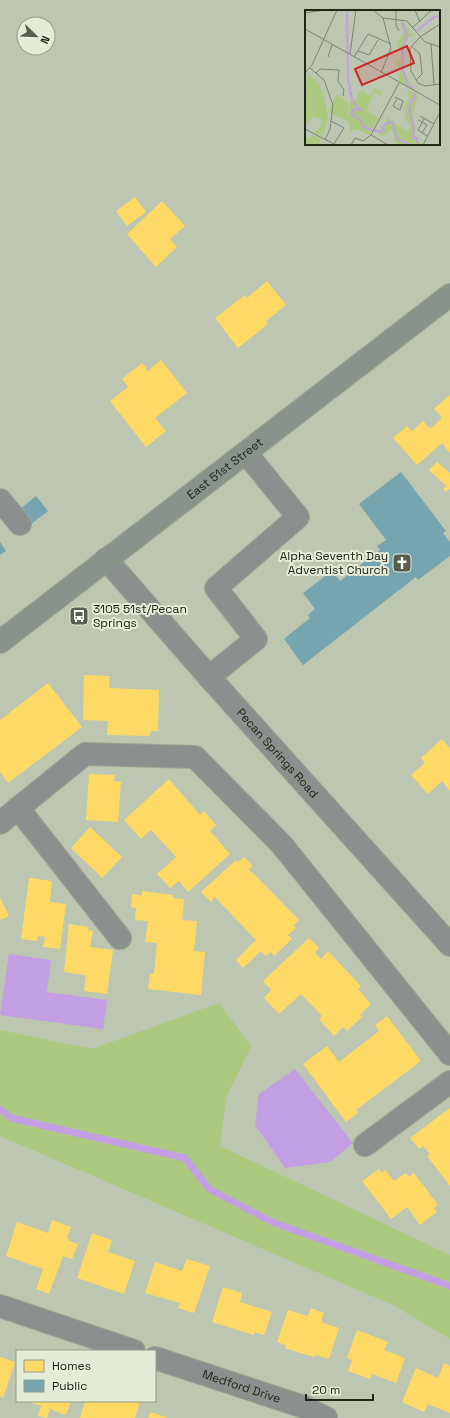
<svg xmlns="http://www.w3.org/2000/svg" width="450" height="1418" font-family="'Space Grotesk',sans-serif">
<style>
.green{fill:#adc980}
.water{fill:#c29fe3}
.homes{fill:#ffd966}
.public{fill:#76a5af}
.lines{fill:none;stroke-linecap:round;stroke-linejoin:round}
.stream{stroke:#c29fe3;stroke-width:7}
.minor-casing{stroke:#9da493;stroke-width:24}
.major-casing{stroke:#9da493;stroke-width:24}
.minor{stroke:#8a908d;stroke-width:22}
.major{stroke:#89938b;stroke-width:22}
.labels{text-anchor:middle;stroke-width:4;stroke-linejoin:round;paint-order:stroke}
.street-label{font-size:12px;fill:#202617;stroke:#e3ecd8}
.poi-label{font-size:12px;fill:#202617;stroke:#e3ecd8;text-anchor:end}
.inset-river{fill:none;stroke:#c29fe3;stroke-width:2}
.inset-road{fill:none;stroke:#7e8673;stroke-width:1}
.view{fill:#cd2827;fill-opacity:0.15;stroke:#cd2827;stroke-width:2}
.inset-edge{fill:none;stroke:#202617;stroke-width:2}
</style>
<rect width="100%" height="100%" fill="#bcc6b0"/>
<path class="green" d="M219,1003L251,1046L226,1098L220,1146L450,1255V1339L393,1305L0,1136V1030L92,1049Z"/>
<g class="water">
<path d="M9,954L51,960L47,992L107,1000L103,1029L0,1015Z"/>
<path d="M295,1069L353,1143L330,1162L285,1168L255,1125L259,1094Z"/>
</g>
<g class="homes">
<path d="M135,197L146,212L127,226L116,211Z"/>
<path d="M162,201L185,226L170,239L177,247L156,267L127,234Z"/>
<path d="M267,281L286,305L266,321L268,324L238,348L215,318L245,295L247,298Z"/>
<path d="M161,360L187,393L155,418L166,431L146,447L110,401L128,387L122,379L142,363L148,371Z"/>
<path d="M450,395V453L442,443L417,465L393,438L407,426L412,431L423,421L430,429L442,418L434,409Z"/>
<path d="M437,462L450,473V490L449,489L446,492L443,489L446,486L429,470Z"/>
<path d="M84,675L110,676L109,688L159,690L158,731H151L149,736L107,735L108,721L83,720Z"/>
<path d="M48,683L82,727L8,783L0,772V720Z"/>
<path d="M442,739L450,748V791L442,781L428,794L411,775L425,763L421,758Z"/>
<path d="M89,774L115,775L114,781L121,782L118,822L86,820Z"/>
<path d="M169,779L200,815L204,811L216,825L210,831L230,854L188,892L179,881L170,888L157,874L176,857L151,830L141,839L124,820Z"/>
<path d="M90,827L122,857L102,878L71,848Z"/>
<path d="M244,857L253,866L249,869L299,920L294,925L296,928L288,935L292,939L274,956L271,952L266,956L261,951L243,968L236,960L256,940L215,897L211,902L201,892L236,860L238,862Z"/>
<path d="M29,878L52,881L50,902L66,904L60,949L43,947L45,937L38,936L37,941L21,939Z"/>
<path d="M142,891L173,895V898L184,899L182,920L197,921L194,951L205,952L201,995L148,989L150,974H154L157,943L145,942L148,921L135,920L136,908L131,907L132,894L142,896Z"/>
<path d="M0,898L9,916L0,920Z"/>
<path d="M69,924L89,927L88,930L93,931L90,947L113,950L107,994L84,991L86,975L64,972Z"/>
<path d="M309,938L319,948L315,953L321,959L328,951L361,986L358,989L371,1004L360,1015L362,1017L347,1031L343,1027L334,1036L319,1019L322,1016L301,994L279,1014L264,998L271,990L263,981Z"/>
<path d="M387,1016L421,1061L356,1110L358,1113L346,1122L303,1064L327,1046L339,1062L379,1031L375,1025Z"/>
<path d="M450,1108V1186L427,1156L430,1154L423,1146L419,1149L410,1138Z"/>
<path d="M379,1169L382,1173L385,1169L394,1181L406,1173L409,1177L414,1173L438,1205L434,1208L437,1212L420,1225L407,1207L391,1219L362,1181Z"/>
<path d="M52,1220L71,1227L67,1238L69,1239V1241L78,1244L72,1259L63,1256L49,1294L36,1289L43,1269L6,1256L17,1222L48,1233Z"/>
<path d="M92,1233L112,1240L108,1252L135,1261L124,1294L77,1278Z"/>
<path d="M187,1259L210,1266L194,1313L178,1308L180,1303L145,1293L155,1262L182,1271Z"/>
<path d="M223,1287L242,1293L240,1302L272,1312L264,1335L255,1332L254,1335L212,1322Z"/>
<path d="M311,1308L324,1313L321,1322L339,1328L329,1359L316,1355L315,1357L300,1353L285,1348L286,1345L277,1342L288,1310L308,1316Z"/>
<path d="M357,1330L388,1342L384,1350L405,1358L396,1383L372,1374L370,1379L348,1371L352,1360L347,1358Z"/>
<path d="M0,1357L15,1362L3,1398L0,1396Z"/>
<path d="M444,1363L450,1366V1413L428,1404L424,1412L402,1402L416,1368L438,1378Z"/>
<path d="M27,1401H71L66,1415L50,1409L47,1418L38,1416L41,1406Z"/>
<path d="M85,1401H136L140,1402L135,1418H80Z"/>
<path d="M151,1412L168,1418H148Z"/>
</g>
<g class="public">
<path d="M401,472L446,531L443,533L450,542V556L418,580L416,577L303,665L284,639L310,618L308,615L315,609L303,593L332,571L340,581L380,550L377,546L386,540L359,504Z"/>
<path d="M36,496L48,511L30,525L19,510Z"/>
<path d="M0,542L6,551L0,555Z"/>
</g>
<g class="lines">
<path class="stream" d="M0,1109L11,1118L185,1158L209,1189L272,1222L450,1286"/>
<g class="minor-casing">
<g id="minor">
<path d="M0,500L20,524"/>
<path id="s1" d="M106,559L209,677L450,945"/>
<path d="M209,677L256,639L216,588L298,517L246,453"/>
<path d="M18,808L120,938"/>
<path d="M0,823L85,754L195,757L282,845L450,1054"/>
<path d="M365,1145L450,1082"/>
<path d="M0,1306L134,1351"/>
<path id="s2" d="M155,1358L304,1407L326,1418"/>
</g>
</g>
<g class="major-casing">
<g id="major">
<path id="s3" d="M0,642L450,295"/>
</g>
</g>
<use href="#minor" class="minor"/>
<use href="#major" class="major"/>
</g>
<defs>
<g id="church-square" transform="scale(1)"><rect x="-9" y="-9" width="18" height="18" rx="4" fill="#575e4d" stroke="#e3ecd8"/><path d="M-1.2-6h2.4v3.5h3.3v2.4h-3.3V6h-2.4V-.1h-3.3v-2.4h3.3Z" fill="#fff"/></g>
<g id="bus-square" transform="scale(1)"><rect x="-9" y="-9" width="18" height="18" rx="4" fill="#575e4d" stroke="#e3ecd8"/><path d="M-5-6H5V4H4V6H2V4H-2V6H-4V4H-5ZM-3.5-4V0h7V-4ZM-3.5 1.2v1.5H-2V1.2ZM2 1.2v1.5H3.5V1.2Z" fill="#fff"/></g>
</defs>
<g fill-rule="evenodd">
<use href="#church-square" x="402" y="563"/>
<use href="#bus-square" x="79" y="616"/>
</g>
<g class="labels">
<g class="street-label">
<text dy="4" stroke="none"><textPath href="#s3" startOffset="284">East 51st Street</textPath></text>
<text dy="4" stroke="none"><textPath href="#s1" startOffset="259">Pecan Springs Road</textPath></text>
<text dy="4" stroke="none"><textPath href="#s2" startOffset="91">Medford Drive</textPath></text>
</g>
<g class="poi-label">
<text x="388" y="560">Alpha Seventh Day<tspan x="388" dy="14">Adventist Church</tspan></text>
<text x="93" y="613" text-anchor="start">3105 51st/Pecan<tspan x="93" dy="14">Springs</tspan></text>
</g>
</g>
<g transform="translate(305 10)">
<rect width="135" height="135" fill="#bcc6b0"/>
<path d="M96,11H98L106,24L111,23L102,29L99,40V63L110,80L94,71L95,60L90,51L96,49V39L91,36L100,21ZM2,63L15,75L20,90L23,107L18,125L9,123L15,118L17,110L8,106L3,114L0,112ZM70,78L78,82L76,86L68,82L62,101L74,108L64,125L52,119L44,122V112L23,101L31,85L37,88L43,93L44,108L45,92L52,88L53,83H56V79L64,86ZM102,79L113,85L108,105L110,125L117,135H95L89,131L90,127L86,120L78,127L70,121L75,120L83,108L103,122L106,115L100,108V96L104,89ZM8,125L16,129L14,133L17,135H0V127L5,129Z" fill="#adc980"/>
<path class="inset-river" d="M42,0L43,69L47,90L55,100L49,99L46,104L56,110L58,117L75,122L79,121L77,117L81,114L87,112L93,129L105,135M97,12L102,28L97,38L98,61L103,74L108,78M112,21L129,7L135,6M109,82V90L106,91L104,101L109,118L108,128H112V133"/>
<path class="inset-road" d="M68,0L78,8L86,38L76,63M91,0V15L94,21M110,0L115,12M0,3L19,0M78,8L102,11L120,32L135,37M108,17L127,0M0,19L135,95M126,34L129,74M106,36L115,44L117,64L111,70M53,41L64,45L73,30M45,44L51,0M23,47L27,35M49,47L63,24L86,34M5,58L19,70L28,95L25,119L20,130M0,63L7,55L32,0M11,63L15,59L34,60L33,71L39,80L38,86M120,76L113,73L106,61L105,38L115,27L135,14M120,76L135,74M90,87L98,91L95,100L88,96L92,89M115,106L129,114M119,109L113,120L122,126M113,110L122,115L117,123M0,119L29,134L39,118L26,111M66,125L94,73M66,125L83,135M46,135L50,128L58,131L66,125M118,135L135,102"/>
<path class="view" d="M102,36L109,53L57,75L50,59Z"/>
<rect width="135" height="135" class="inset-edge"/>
</g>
<rect x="16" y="1350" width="140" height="52" fill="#e3ecd8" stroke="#959d8b"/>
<rect x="24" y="1360" width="20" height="12" fill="#ffd966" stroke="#959d8b"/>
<text x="52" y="1370" font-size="12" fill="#202617">Homes</text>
<rect x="24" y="1380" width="20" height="12" fill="#76a5af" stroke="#959d8b"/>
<text x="52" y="1390" font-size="12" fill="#202617">Public</text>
<g transform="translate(36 36) rotate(113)"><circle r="19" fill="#e3ecd8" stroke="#959d8b"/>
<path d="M0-3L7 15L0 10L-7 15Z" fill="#575e4d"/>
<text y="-6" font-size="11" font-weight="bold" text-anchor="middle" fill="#202617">N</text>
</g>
<path d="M306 1394v6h67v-6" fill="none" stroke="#202617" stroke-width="2"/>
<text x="312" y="1394" font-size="12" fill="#202617" stroke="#e3ecd8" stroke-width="3" paint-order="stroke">20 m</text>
</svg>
